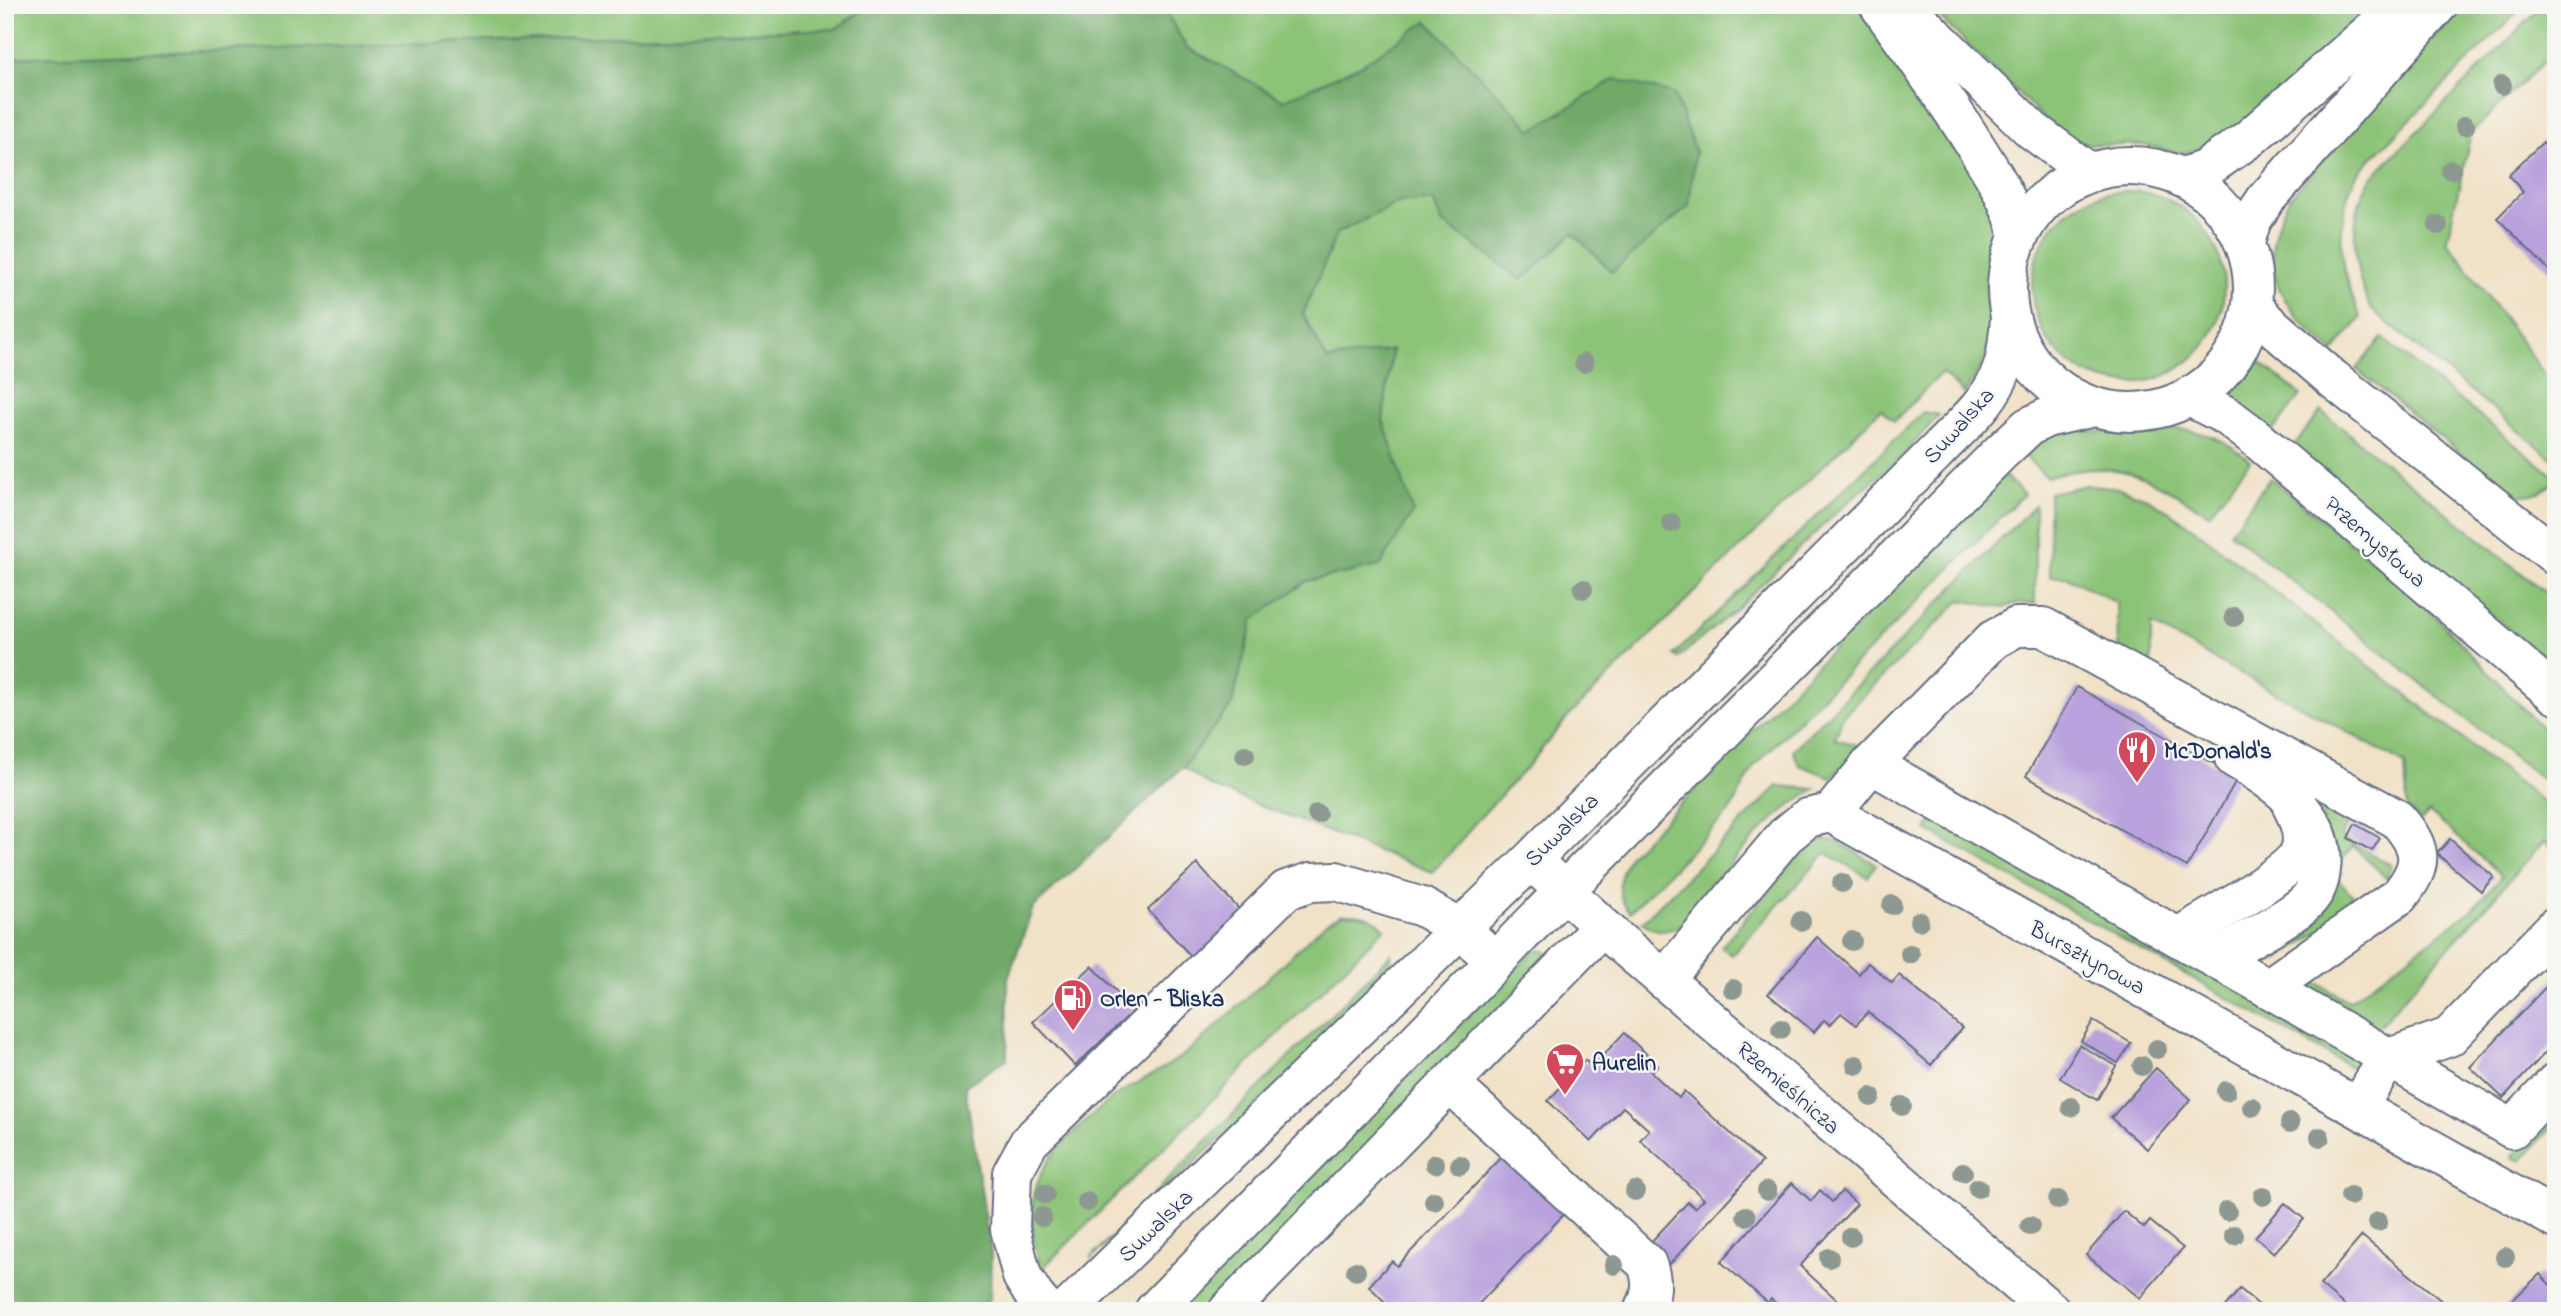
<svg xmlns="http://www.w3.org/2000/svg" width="2561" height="1316" font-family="'Indie Flower',sans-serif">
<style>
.green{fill:#8bc377;stroke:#53796a;stroke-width:2;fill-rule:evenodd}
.forest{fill:#70a968;stroke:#466c63;stroke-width:2}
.building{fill:#b8a1dc}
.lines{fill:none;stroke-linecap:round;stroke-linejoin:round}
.minor-casing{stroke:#666e83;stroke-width:42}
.major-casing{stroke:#666e83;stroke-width:42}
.minor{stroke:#fff;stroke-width:38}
.major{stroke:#fff;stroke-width:38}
.tree{fill:#8e9892}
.labels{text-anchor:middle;stroke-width:5;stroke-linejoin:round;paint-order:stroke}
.street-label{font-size:23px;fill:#1b2f5e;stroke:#f6f6f2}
.poi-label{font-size:23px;font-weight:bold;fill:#1b2f5e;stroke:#f6f6f2;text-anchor:start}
</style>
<rect width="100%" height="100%" fill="#f6f6f2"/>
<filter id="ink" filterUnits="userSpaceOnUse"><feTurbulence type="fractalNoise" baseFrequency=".0143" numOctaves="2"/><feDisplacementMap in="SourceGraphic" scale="14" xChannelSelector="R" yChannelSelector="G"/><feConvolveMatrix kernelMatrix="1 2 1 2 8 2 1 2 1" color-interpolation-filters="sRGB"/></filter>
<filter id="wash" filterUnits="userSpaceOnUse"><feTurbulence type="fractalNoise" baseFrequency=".00686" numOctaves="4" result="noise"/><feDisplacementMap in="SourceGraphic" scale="28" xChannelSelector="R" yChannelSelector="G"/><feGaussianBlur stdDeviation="1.57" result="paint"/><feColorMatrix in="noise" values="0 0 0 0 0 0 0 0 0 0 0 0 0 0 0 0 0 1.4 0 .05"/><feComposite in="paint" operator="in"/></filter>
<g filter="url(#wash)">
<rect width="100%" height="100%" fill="#f1e2c7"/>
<g class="green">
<path d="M5,5H870L835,29L5,58Z"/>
<path d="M1162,5H1858C1901,59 1944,115 1976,177C1983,191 1992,205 1994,220C1998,243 1986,266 1986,289C1986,302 1989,314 1991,326C1993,351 1977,374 1964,394L1942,373L1894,421L1881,409L1567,718L1528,766L1474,824L1456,847L1432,872L1210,786L1183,767L1232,704L1253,620L1307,581L1356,571L1390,443L1383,420L1392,351L1327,360L1303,314L1337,232L1265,119L1218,64L1186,47ZM1361,65L1532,130L1615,79L1575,235L1573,232L1442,222L1433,201L1349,70Z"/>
<path d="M1927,5H2375C2337,39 2231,148 2186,152C2170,154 2155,145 2138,145C2107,144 2090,149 2060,134Z"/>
<path d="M2463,5H2524L2373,157C2367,164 2360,170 2355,178C2349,188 2346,202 2344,214C2337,254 2344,281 2361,318L2333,352C2280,306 2251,266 2290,197L2406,66Z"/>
<path d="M2546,5L2556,11V50L2471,133L2447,240L2550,382L2556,417V461L2372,310C2352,274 2347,211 2372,177L2541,7Z"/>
<circle cx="2128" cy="287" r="96"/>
<path d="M2382,338L2553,475L2554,482C2543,494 2528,496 2512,495L2356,369Z"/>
<path d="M2257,360L2301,395L2270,434L2225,398L2248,375Z"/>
<path d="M2321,411L2556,601V668L2290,450Z"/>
<path d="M1923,412L1939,415L1906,452L1839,510L1736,609L1678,658L1674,655Z"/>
<path d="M2169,428C2202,430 2226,439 2250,461L2209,514C2147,477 2121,456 2046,477L2023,454L2039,440L2068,429L2135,434Z"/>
<path d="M2004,475L2024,494L1755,765L1730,811L1630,912C1614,894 1619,875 1629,856Z"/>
<path d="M2270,478L2396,580L2434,615L2556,743V790L2230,532Z"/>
<path d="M2087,485C2140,486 2160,506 2201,534L2556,812V850L2544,841L2371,1035L2302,995L2305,985L2310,979L2349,1001L2472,910L2502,876L2429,812L2421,821L2407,808L2405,764L2151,624V666L2118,648L2117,603L2067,577H2050L2049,493Z"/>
<path d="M2035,505V604L2017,603L2003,608L1961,600L1843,716L1835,739L1865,747L1831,777L1799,765L1793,750Z"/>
<path d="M1778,786L1815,789C1759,821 1721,877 1680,925C1665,934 1656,932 1642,922Z"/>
<path d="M2331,802L2353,814L2341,837L2391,865L2387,879L2353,846L2342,859L2338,879L2361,905L2276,960L2263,962L2252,955L2306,915L2323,810L2326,803Z"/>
<path d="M1933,820L2365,1060L2353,1068L1927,830Z"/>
<path d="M1824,839L1838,842L1876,864L1868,877L1826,853L1732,955L1721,947L1801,852L1812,843Z"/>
<path d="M1343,914C1360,914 1374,915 1384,929L1041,1270C1022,1203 1031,1169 1084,1123C1094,1114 1105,1103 1117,1095C1140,1080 1168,1068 1190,1050C1237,1010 1281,964 1327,922Z"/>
<path d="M1535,950L1545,951L1550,956L1210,1311H1176L1262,1221Z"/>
<path d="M1391,954L1390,973L1377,994L1090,1259Z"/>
<path d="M2556,1110V1123L2521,1161L2512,1157Z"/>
</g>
<path class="forest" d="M870,5H1162L1186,47L1284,100L1361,65L1427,21L1532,130L1615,79L1674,94L1695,151L1689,206L1612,272L1573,233L1522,280L1442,222L1433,201L1400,202L1337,233L1303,314L1327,360L1392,350L1383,420L1413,512L1380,566L1307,581L1253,620L1232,704L1183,767L1033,908L1008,978L1007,1059L965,1086L991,1254L990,1299L975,1311H5V58L835,29Z"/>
<g id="blocks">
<g class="building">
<path d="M2543,142L2556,155V277L2497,218L2523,192L2508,175Z"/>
<path d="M2077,687L2238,777L2187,867L2026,776Z"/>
<path d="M2355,824L2380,838L2372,851L2348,838Z"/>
<path d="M2450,839L2494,877L2481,891L2437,854Z"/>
<path d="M1197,864L1267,939L1218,985L1148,910Z"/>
<path d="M1817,937L1859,974L1868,963L1892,983L1899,975L1962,1028L1931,1065L1868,1012L1856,1025L1841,1013L1830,1025L1824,1020L1814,1032L1768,994Z"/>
<path d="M1092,966L1134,1010L1075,1066L1033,1022Z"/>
<path d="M2556,976V1041L2503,1098L2470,1067Z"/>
<path d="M2093,1021L2131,1043L2118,1063L2081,1041Z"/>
<path d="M1624,1033L1658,1065L1651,1072L1679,1098L1684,1091L1762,1162L1670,1264L1649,1244L1688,1202L1695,1208L1704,1199L1640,1140L1649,1130L1623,1107L1591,1142L1548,1101L1585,1060L1592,1067Z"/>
<path d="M2079,1045L2116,1066L2097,1100L2060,1078Z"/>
<path d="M2156,1068L2191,1099L2147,1149L2111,1118Z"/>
<path d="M1507,1152L1568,1210L1472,1311H1377L1385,1302L1369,1286L1392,1261L1397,1266Z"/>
<path d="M1792,1183L1811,1201L1820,1190L1832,1202L1842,1191L1857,1204L1800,1266L1849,1311H1785L1771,1299L1768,1303L1721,1262Z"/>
<path d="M2285,1203L2304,1219L2274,1253L2255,1237Z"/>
<path d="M2124,1211L2144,1228L2150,1221L2183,1248L2140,1298L2086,1255Z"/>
<path d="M2362,1236L2454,1311H2351L2320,1285Z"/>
<path d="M2540,1274L2556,1291V1311H2501Z"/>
<path d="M2240,1289L2266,1311H2221Z"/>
</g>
</g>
</g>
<g filter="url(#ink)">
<use href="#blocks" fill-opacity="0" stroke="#666e83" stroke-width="2"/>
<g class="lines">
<g class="minor-casing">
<g id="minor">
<path d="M2016,627H2043L2397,819C2423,849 2424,864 2400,895L2268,988L1871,764L1993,640Z"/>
<path d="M1831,813L1871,764"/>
<path d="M1544,872L1615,938L2051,1311"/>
<path d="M2178,937C2201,923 2289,874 2299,853C2306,838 2299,820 2292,806"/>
<path d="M2215,959C2243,941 2276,926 2302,906C2314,896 2320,883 2321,869C2328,817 2274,781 2234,758"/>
<path d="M1664,980L1785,836L1807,818L1831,813L2556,1219"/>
<path d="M2268,988L2512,1129L2556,1082"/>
<path d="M1450,1084L1647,1264C1653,1281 1653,1295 1643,1311"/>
<path d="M2357,1107L2389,1058L2449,1037L2556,926"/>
<path d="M1047,1311L1035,1297L1022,1276L1010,1229L1012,1173L1029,1142L1286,890L1311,882L1336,881L1422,907L1461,929L1479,946"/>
<path d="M1066,1311L1531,860L1937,451C1958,429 1985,407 1998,379C2007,361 2008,339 2010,319"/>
<path d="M1154,1311L1564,891L2001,452L2028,427L2046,418L2094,407"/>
<path d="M1228,1311L1602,927"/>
</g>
</g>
<g class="major-casing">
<g id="major">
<path d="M1879,5C1910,50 1942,93 1971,139C1991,170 2010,199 2019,235"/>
<path d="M1903,5L2032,130L2090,173"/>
<circle cx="2130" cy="289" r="123"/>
<path d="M2183,177L2204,170L2250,138L2401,5"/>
<path d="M2245,242L2252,220L2266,199L2438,5"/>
<path d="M2253,306L2266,321L2333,379L2556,556"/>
<path d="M2190,397L2227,416L2256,438L2556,695"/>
</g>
</g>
<use href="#minor" class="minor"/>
<use href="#major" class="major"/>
</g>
<g class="tree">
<circle cx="2502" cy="85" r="10"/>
<circle cx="2465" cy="126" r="10"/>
<circle cx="2451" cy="170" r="10"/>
<circle cx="2438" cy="225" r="10"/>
<circle cx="1584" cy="363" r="10"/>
<circle cx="1671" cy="523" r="10"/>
<circle cx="1583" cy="589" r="10"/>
<circle cx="2234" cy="617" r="10"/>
<circle cx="1245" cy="755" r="10"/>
<circle cx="1317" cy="814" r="10"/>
<circle cx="1842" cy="883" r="10"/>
<circle cx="1892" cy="905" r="10"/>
<circle cx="1801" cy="921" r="10"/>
<circle cx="1919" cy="921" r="10"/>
<circle cx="1852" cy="941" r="10"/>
<circle cx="1910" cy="954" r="10"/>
<circle cx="1733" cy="989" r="10"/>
<circle cx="1781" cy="1029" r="10"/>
<circle cx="2157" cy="1049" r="10"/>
<circle cx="1856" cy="1065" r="10"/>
<circle cx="2142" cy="1066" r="10"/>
<circle cx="2226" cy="1091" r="10"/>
<circle cx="1871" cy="1097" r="10"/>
<circle cx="1902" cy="1106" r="10"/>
<circle cx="2071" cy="1107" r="10"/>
<circle cx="2252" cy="1107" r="10"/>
<circle cx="2290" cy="1123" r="10"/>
<circle cx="2320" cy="1137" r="10"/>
<circle cx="1435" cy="1164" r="10"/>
<circle cx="1460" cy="1165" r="10"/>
<circle cx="1963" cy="1172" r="10"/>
<circle cx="1978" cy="1188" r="10"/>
<circle cx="1635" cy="1191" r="10"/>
<circle cx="1767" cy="1191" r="10"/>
<circle cx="1045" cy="1194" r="10"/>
<circle cx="2263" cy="1196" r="10"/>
<circle cx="2350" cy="1196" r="10"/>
<circle cx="2058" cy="1200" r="10"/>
<circle cx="1434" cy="1201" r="10"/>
<circle cx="1087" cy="1202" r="10"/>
<circle cx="2227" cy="1211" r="10"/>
<circle cx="1746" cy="1216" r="10"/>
<circle cx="1042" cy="1217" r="10"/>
<circle cx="2378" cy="1222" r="10"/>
<circle cx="2030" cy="1226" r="10"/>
<circle cx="2234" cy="1235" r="10"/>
<circle cx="1851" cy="1237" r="10"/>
<circle cx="2505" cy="1257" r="10"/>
<circle cx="1829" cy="1258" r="10"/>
<circle cx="1614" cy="1265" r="10"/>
<circle cx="1356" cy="1271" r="10"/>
</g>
</g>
<defs>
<g id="restaurant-pin" transform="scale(2.0125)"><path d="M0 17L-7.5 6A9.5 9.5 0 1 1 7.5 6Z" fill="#d1495b" stroke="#f6f6f2"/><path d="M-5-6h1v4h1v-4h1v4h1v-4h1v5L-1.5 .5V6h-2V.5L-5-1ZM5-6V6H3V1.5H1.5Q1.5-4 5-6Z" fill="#fff"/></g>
<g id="fuel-pin" transform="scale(2.0125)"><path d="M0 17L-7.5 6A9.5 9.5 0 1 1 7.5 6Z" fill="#d1495b" stroke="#f6f6f2"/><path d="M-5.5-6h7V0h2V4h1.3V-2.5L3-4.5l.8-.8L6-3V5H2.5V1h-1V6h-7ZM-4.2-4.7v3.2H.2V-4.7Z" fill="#fff"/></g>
<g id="supermarket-pin" transform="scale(2.0125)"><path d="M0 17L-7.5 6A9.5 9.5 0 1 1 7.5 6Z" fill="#d1495b" stroke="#f6f6f2"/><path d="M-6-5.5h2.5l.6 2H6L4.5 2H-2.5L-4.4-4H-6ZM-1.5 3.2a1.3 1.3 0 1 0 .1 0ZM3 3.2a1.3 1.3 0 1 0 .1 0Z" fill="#fff"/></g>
</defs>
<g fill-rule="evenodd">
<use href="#restaurant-pin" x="2137" y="750"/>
<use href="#fuel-pin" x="1073" y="998"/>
<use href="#supermarket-pin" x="1565" y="1062"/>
</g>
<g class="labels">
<g class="street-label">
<text transform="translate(1958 425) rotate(-48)" y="8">Suwalska</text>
<text transform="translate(2376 541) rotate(41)" y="8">Przemysłowa</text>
<text transform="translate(1561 829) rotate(-45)" y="8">Suwalska</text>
<text transform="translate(2088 957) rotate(29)" y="8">Bursztynowa</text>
<text transform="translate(1789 1087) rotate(41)" y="8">Rzemieślnicza</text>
<text transform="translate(1155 1225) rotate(-44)" y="8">Suwalska</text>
</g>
<g class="poi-label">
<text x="2164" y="758">McDonald's</text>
<text x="1100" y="1006">Orlen - Bliska</text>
<text x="1592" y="1070">Aurelin</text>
</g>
</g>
<rect width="2561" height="1316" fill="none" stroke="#f6f6f2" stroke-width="28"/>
</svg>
